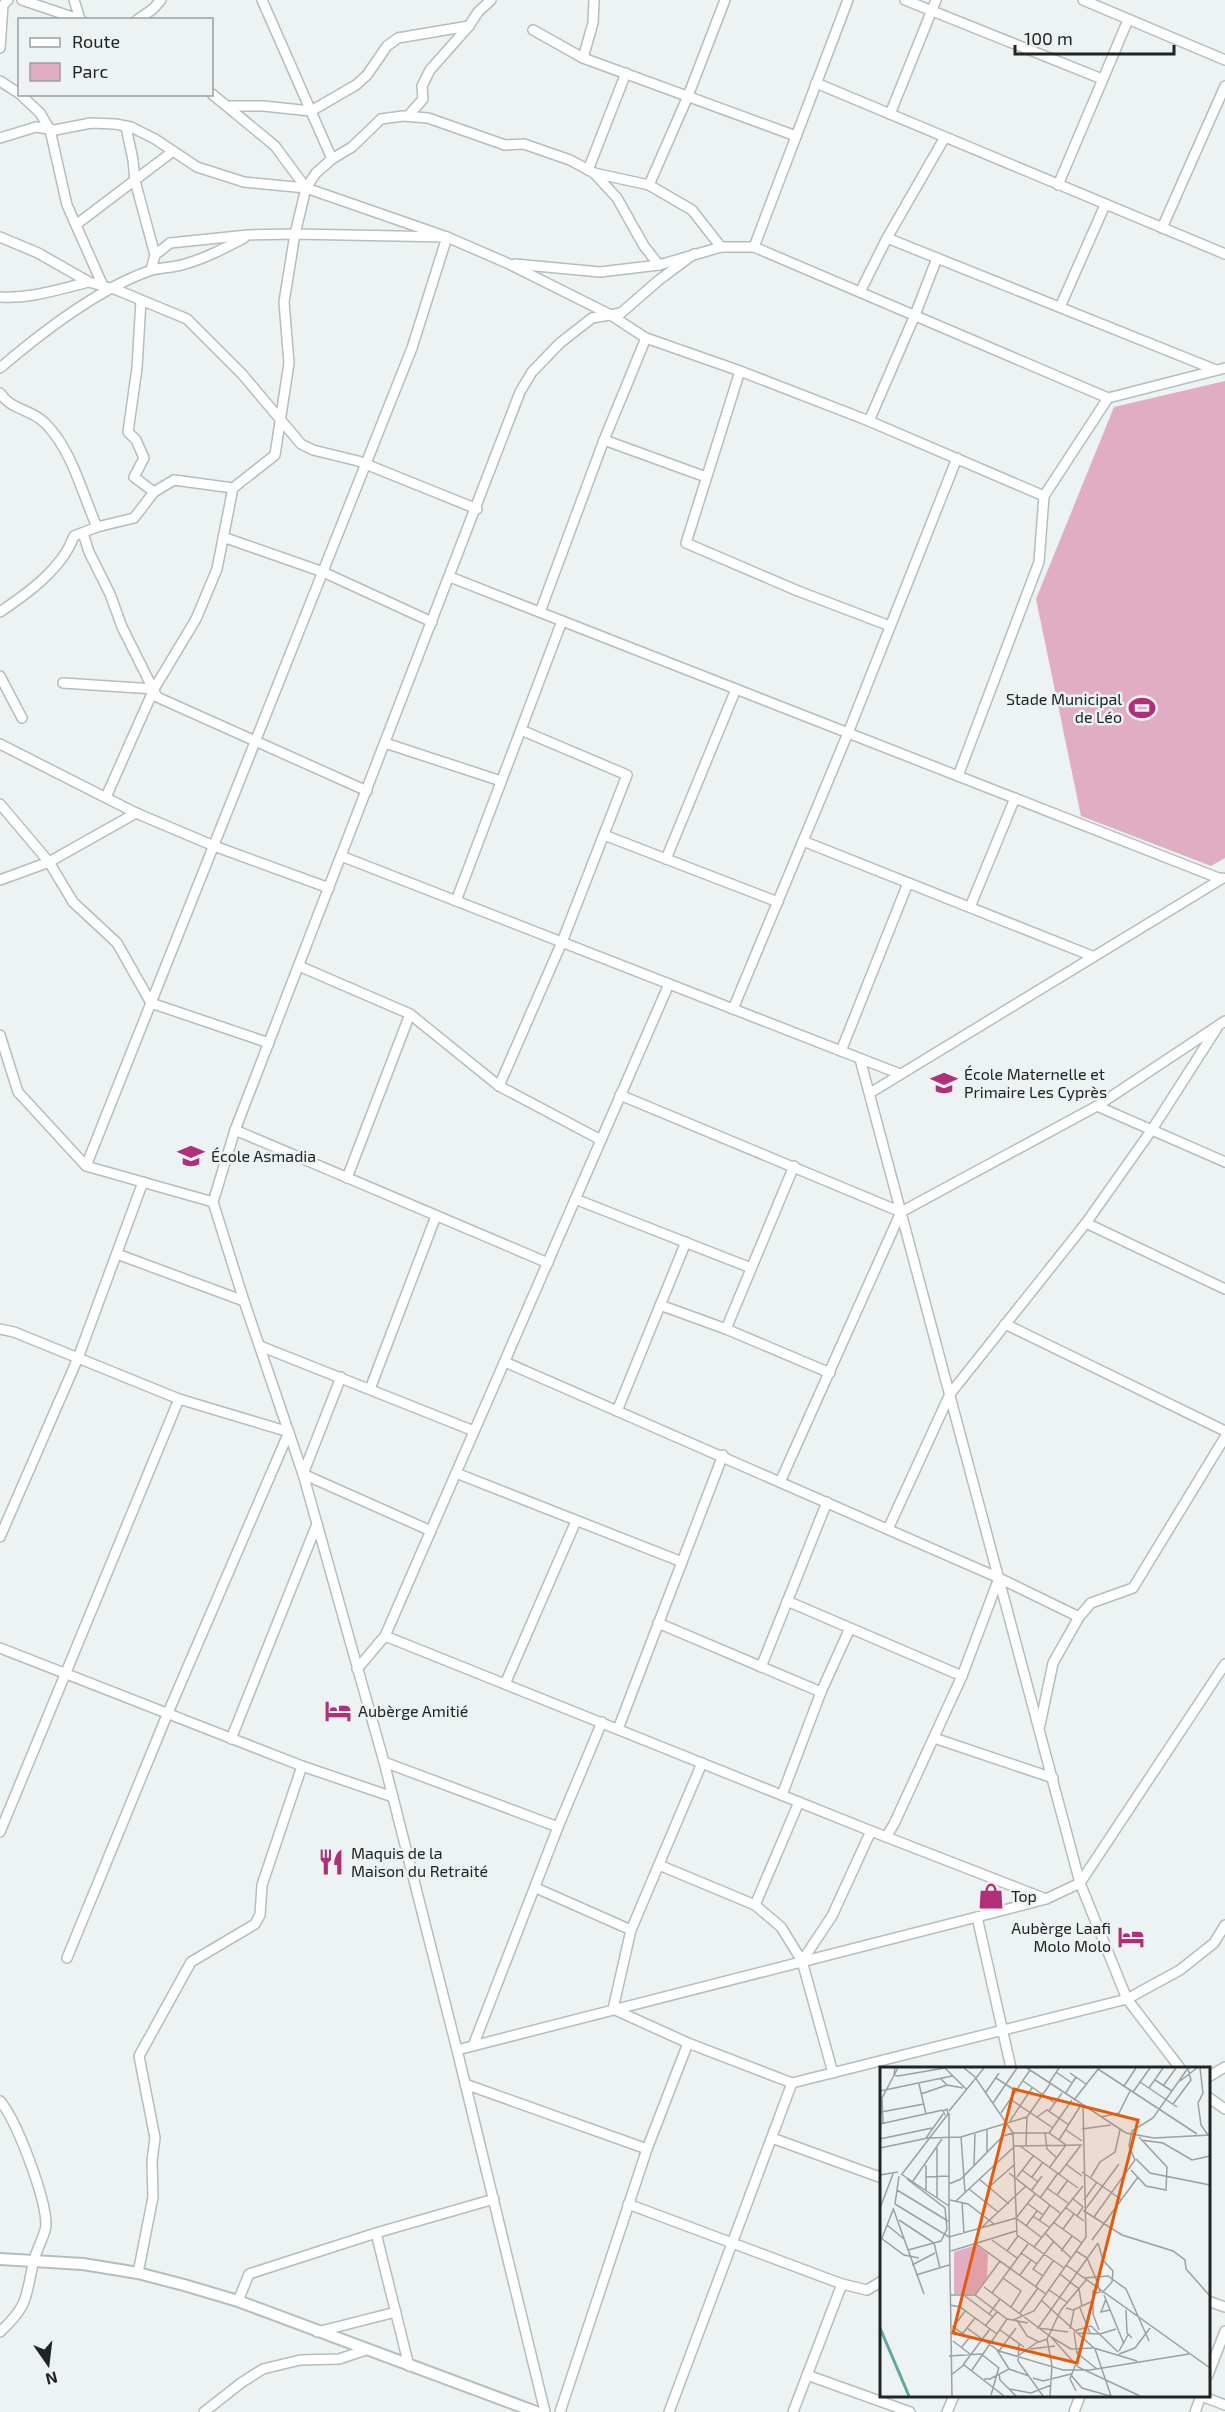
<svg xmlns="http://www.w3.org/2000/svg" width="1225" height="2412" font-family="'Exo 2',sans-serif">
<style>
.green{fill:#e0adc3}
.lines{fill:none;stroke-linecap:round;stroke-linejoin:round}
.minor-casing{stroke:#b6bdbd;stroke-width:12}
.tertiary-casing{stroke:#b6bdbd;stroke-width:14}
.minor{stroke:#fff;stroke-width:9}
.tertiary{stroke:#fff;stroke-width:10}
.labels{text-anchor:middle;stroke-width:5;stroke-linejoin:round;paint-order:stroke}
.poi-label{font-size:16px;fill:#212424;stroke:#ecf3f2;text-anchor:start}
.inset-river{fill:none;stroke:#61a6a1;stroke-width:3}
.inset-road{fill:none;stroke:#9ba0a0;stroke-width:1.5}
.view{fill:#e8590c;fill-opacity:0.15;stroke:#e8590c;stroke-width:3}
.inset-edge{fill:none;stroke:#212424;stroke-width:3}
</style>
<rect width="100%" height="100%" fill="#ecf3f2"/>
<path class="green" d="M1225,381V858L1211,866L1081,816L1036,599L1114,407Z"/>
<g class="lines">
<g class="minor-casing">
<g id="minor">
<path d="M22,0L81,20"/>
<path d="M74,0L80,19"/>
<path d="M905,0L1102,79"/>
<path d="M1083,0L1225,60"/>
<path d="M137,20L153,9L161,0"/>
<path d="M533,30L583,58L796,136"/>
<path d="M0,48L3,5L8,0"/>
<path d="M583,58L593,23L594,0"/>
<path d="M0,81L20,94"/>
<path d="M816,83L1225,254"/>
<path d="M20,94L40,113L50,130L67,205L103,286"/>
<path d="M212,94L275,146L306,188L447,237L507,263L609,314L646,338L740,371L869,421L1044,496"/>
<path d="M228,106H263L311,111L356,85L367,75L387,46L398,38L469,26"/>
<path d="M890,114L936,0"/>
<path d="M408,116L423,99L422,86L430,70L469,26L478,12L491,0"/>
<path d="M126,127L133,160L135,181L155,255"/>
<path d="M0,138L36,127L55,130L91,123L115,124L131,127L155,139L197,167L244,182L306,188"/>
<path d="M332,159L352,147L381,119L403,116L428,118L505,145L524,144L570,160L594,173L617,198L644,246L659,265"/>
<path d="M588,170L626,73"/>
<path d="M594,173L649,185L692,210L721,247"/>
<path d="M649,185L688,96L725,0"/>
<path d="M1058,185L1128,20"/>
<path d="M77,224L172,152"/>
<path d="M1162,228L1225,86"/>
<path d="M0,237L38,253L89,282L117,290L187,319L242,374L301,444L313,450L358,461L477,509"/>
<path d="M887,238L1216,370"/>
<path d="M754,247L848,0"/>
<path d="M515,264L600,272L659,265L721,247H754L1108,398L1225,368"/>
<path d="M860,292L887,238L945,137"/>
<path d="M0,297C31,299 59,289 89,282"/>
<path d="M141,300L137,368L128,432L136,440L144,458L134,477L154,492"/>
<path d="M1060,307L1105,205"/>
<path d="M0,368C41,333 98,289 149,271C161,267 174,268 185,264C206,258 225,248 244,238"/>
<path d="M740,371L686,543L798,591L890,626"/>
<path d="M0,393C11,410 31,409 45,423C72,450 82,493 97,527"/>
<path d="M869,421L915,315L937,258"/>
<path d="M604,440L706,477"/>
<path d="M83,533L89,552L110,594L122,627L157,697L367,791"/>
<path d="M223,537L323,572L432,622"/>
<path d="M450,577L1221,879"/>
<path d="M0,612C28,593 62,569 74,536L97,527L134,518L154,492L174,480L233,488"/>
<path d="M540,612L604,440L646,338"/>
<path d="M0,676L22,718"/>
<path d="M63,683L154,689"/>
<path d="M385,743L501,781"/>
<path d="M0,744L136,813L214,846L329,888"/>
<path d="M958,776L1039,562L1044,496L1108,398"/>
<path d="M106,797L154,689L196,619L217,569L233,488L275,455L289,363L284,302L295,234L306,188L316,173L332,159L262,0"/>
<path d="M0,804L49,862L73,902L117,943L151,1003L269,1043"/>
<path d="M604,835L778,902"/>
<path d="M803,841L1092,956"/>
<path d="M341,856L900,1074"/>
<path d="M666,859L736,689"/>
<path d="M0,880L49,862L136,813"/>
<path d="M456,901L562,621"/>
<path d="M970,907L1015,798"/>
<path d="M299,966L410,1014L499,1086L601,1140"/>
<path d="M733,1009L848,733L957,458"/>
<path d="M0,1035L18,1092L86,1166L213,1202"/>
<path d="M841,1051L908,883"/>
<path d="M860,1059L1080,1883L1127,1999L1180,2068"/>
<path d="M499,1086L562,942L627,775L521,730"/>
<path d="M870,1093L1223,878"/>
<path d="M620,1095L901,1212"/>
<path d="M1097,1106L1225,1162"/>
<path d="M235,1130L548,1263"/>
<path d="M86,1166L412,348L447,237L295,234L248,235L170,243L155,255L151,270"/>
<path d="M347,1178L410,1014"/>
<path d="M575,1199L751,1268"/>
<path d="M1086,1223L1225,1289"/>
<path d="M117,1254L244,1301"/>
<path d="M660,1305L726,1329L830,1373"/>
<path d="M1005,1324L1225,1431"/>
<path d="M0,1329L14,1332L179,1399L289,1432L167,1715L67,1958"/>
<path d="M726,1329L794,1166"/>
<path d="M260,1346L474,1431"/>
<path d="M505,1362L999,1578L1079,1617"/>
<path d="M341,1377L303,1474L431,1531"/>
<path d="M370,1389L436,1216"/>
<path d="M617,1411L686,1242"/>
<path d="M456,1473L682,1562"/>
<path d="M780,1482L901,1212L1097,1106L1225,1021"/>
<path d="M888,1529L950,1394L1086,1223L1151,1131L1217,1028"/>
<path d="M0,1537L78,1358L143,1182"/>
<path d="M787,1601L962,1676"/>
<path d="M658,1623L821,1692"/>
<path d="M385,1636L871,1831L1046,1899"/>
<path d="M0,1648L302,1766L393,1797"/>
<path d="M761,1667L827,1502"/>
<path d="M357,1669L385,1636L669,984"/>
<path d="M505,1684L576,1521"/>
<path d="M1040,1725L1053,1663L1079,1617L1091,1603L1133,1588L1225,1437"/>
<path d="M618,1729L723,1455"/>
<path d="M934,1738L1053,1778"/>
<path d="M231,1739L317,1524"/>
<path d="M384,1762L558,1827"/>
<path d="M702,1763L631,1930L613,2009L688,2043L792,2083L1127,1999L1180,1970L1214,1943L1225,1925"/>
<path d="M782,1795L821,1692L850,1628"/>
<path d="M0,1832L179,1399"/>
<path d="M886,1837L894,1824L962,1676L999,1578"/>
<path d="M659,1865L755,1905L781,1927L802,1961L833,2073"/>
<path d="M536,1888L631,1930"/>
<path d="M755,1905L799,1802"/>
<path d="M977,1917L1011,2068"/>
<path d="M802,1961L832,1916L871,1831"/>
<path d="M473,2046L558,1827L602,1722"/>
<path d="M457,2050L977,1917L1046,1899L1080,1883L1225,1664"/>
<path d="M1208,2077L1225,2067"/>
<path d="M465,2084L647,2149"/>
<path d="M1208,2097L1225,2109"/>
<path d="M0,2101C17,2121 46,2198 46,2225C45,2236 37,2248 34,2260C25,2297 30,2304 0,2332"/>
<path d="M772,2138L882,2178"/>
<path d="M628,2204L842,2284L867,2290L882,2281"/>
<path d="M376,2233L409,2366"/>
<path d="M138,2273L153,2197L152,2161L155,2138L139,2056L191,1962L255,1924L260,1915L262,1885L302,1766"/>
<path d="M238,2301L249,2274L376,2233L494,2199"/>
<path d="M1208,2301L1225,2307"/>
<path d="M317,2332L396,2312"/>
<path d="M807,2375L910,2412"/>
<path d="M1208,2375L1225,2331"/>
<path d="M1201,2396L1225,2405"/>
<path d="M204,2412L241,2383L263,2369L300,2360L339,2359L366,2350"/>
<path d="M545,2412L457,2050L384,1762L303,1474L244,1301L213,1202L235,1130L520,392L532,372L560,343L592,318L621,313L659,280L694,254"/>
<path d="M560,2412L647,2149L688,2043"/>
<path d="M669,2412L792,2083"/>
<path d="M793,2412L842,2284"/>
<path d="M947,2412L954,2396"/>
<path d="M1074,2412L1080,2396"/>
<path d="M1195,2412L1201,2396"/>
</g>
</g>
<g class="tertiary-casing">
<path id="tertiary" d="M0,2259L83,2264L138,2273L184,2285L238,2301L536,2412"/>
</g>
<use href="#minor" class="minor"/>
<use href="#tertiary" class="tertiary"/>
</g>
<defs>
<g id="stadium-bare" transform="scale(2.07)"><path d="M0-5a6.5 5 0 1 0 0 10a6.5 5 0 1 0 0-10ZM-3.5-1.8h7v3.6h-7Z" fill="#b22f78" stroke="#ecf3f2" stroke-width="2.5" paint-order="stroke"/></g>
<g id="school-bare" transform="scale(2.07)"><path d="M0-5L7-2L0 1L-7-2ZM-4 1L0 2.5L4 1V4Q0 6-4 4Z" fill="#b22f78" stroke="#ecf3f2" stroke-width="2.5" paint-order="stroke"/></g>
<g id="hotel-bare" transform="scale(2.07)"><path d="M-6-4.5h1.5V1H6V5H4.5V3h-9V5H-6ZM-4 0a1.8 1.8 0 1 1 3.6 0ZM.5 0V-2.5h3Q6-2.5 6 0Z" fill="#b22f78" stroke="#ecf3f2" stroke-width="2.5" paint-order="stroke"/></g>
<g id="restaurant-bare" transform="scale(2.07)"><path d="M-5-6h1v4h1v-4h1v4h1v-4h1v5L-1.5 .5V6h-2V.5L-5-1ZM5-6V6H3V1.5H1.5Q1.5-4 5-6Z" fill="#b22f78" stroke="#ecf3f2" stroke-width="2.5" paint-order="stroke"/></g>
<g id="shop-bare" transform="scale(2.07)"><path d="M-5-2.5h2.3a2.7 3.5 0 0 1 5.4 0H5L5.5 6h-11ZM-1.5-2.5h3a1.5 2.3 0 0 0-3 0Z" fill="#b22f78" stroke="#ecf3f2" stroke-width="2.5" paint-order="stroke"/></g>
</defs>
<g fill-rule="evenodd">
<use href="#stadium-bare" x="1142" y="708"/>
<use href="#school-bare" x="944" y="1083"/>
<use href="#school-bare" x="191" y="1156"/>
<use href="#hotel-bare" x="338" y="1711"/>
<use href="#restaurant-bare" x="331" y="1862"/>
<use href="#shop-bare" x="991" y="1896"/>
<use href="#hotel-bare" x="1131" y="1937"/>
</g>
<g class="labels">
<g class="poi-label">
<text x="1122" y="705" text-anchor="end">Stade Municipal<tspan x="1122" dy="18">de Léo</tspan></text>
<text x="964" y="1080">École Maternelle et<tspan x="964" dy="18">Primaire Les Cyprès</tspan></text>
<text x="211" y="1162">École Asmadia</text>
<text x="358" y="1717">Aubèrge Amitié</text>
<text x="351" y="1859">Maquis de la<tspan x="351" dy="18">Maison du Retraité</tspan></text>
<text x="1011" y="1902">Top</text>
<text x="1111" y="1934" text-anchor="end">Aubèrge Laafi<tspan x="1111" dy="18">Molo Molo</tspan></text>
</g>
</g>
<g transform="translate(880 2067)">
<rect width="330" height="330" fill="#ecf3f2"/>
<path d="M96,178L108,187L107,210L95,227H74V185Z" fill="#e0adc3"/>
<path class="inset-river" d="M0,261L29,329"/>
<path class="inset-road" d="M15,1L14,8L18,9L65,1M65,1L86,22M84,1L95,10L133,66L137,168M147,1L246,66L274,71L330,68M320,1L323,26L318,36L321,58L328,68M218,2L317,67M176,5L192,16M190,6L206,17M116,11L136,24M61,12L67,18L83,21M275,13L292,24M143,14L175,36M300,14L317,1M260,15L297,40M169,16L179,1M39,17L46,47M244,19L256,1M283,19L296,1M269,21L283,1M0,24L72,9M106,25L119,6M253,25L270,1M41,27L67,18M185,27L196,10M130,32L173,61M194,33L219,1M113,36L137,1M293,37L311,13L308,2M69,44L104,1M169,44L182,26M1,45L44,37M69,46V140M121,46L150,3M157,50L167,43L189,58M221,50L239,46L250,24M130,54L152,21M0,57L63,43M3,57L2,31L18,1M202,62L231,58M186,63L202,74M165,66L167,82L177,91M169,66L192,33M81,70L85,125M46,71L63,47M0,72L52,61M179,73L201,38M261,73L283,76L312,93L330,89M146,78L147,50L170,17M140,79L198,121M0,81L48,71L81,70L147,50M107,86V63M256,92L270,106L330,118M239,97L204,144L242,168L293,184L305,193L306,202L330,229M94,98L95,67M187,98L202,109M142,103L158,115M251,103L266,119L286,123L287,100L259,70M202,105L242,133M129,106L180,146M21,107L69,139M22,107L68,47L67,42L63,44L65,48M179,107L201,78M0,108L18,105M46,110L69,109M137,110L154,88M152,110L163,95M211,110L220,95L235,85L240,63M27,112L65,141L67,162L61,174L28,183M99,112L129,137M33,114L62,72M69,117L81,112L123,69L133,66H169L186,78L170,100M109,120L135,97M167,121L188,136M89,122L118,145M17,123L68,154M46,124V98M151,124L162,109M177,128L188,113M57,131V81M160,131L178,106M192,131L203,140L197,149M70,133L88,137L114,157M204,133L217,115M76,134L135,79L202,78M82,135L84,167M15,137L69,170L136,151L155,127M15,137L19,109M148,137L163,148M69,139L72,329M185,140L204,154M0,141L13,107M13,141L44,227M153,149L169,160M214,150L255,93L249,79L252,64L273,51L308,1M136,151L161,170M19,153L54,176L60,201M159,154L170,138M173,155L202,176M7,158L24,172M146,159L157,144M101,161L146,119M183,162L194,147M165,166L191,191M137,168L184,201M1,171L24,188L39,191M2,171L13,143M112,173L137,191M212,173L258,110M218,176L223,193L233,204L232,215L222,226M96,177L166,227M154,180L203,119M71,184L136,164M127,184L138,169M181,184L192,169M196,184L207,191L217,214L220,225L214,227M141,186L157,197M32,198L55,186M186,198L330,301M180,207L199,222L202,240M36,208L69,198M140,208L151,193M163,209L153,202L174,174M123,211L141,224L131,240M204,211L228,209L246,222L269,274M156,219L173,194M104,220L171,270L198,300L260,329M169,223L188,236M213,223V247L219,263M112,226L148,177M71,228H95L127,252L148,256M95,228L120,194M224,228L244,277M85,229L113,250M226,232L221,245L230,243M161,233L214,281L257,294M70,238L80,240L117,267M186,241L193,243L213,234M200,241L210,266M246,243L247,266L252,271M140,246L158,221M109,247L120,232M133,253L154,244L206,170L203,38M137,253L147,269L159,275L167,272M72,259L89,271L81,281M74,259L85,244M105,259L117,245M87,261L119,284L183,303H210L309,287M190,262L194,243M120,263L144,280M194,264L211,259L238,285M188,265L158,261L218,176M194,265L197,286L217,302M83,266L95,251M197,266L220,267L236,262M171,270L191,282L213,281M73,274L90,287M139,276L138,294L163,329M150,282L175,279M215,282L231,329M117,283L129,302M119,284L136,261M239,284L248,268M239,287L255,281L270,261M139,288L159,274M69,289L101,287L119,301M83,298L110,262M92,303L127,252M119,307L120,313L136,329M71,308L84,298L124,329M191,308L202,321L230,329M153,311L163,314L191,307M104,312H110L129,302L149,309M130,322L151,326L171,318M196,324L190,312L203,277M111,328L119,300M170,329L172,299L167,272L181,243L206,213"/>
<path class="view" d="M134,22L258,53L197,296L73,266Z"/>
<rect width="330" height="330" class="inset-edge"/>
</g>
<rect x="18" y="18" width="195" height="78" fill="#ecf3f2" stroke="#9ba0a0" stroke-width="1.5"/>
<rect x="30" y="38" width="30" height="9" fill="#ffffff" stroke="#9ba0a0" stroke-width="1.5"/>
<text x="72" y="48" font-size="18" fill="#212424">Route</text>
<rect x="30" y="63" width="30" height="18" fill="#e0adc3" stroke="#9ba0a0" stroke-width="1.5"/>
<text x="72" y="78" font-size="18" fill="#212424">Parc</text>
<g transform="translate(48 2364) rotate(166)" stroke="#ecf3f2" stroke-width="4.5" paint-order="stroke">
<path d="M0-4.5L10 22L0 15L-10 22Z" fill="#212424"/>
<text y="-9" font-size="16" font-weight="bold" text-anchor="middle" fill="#212424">N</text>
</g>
<path d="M1015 45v9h159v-9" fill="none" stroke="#212424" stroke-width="3"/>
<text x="1024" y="45" font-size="18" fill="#212424" stroke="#ecf3f2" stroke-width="4.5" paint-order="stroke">100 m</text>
</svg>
